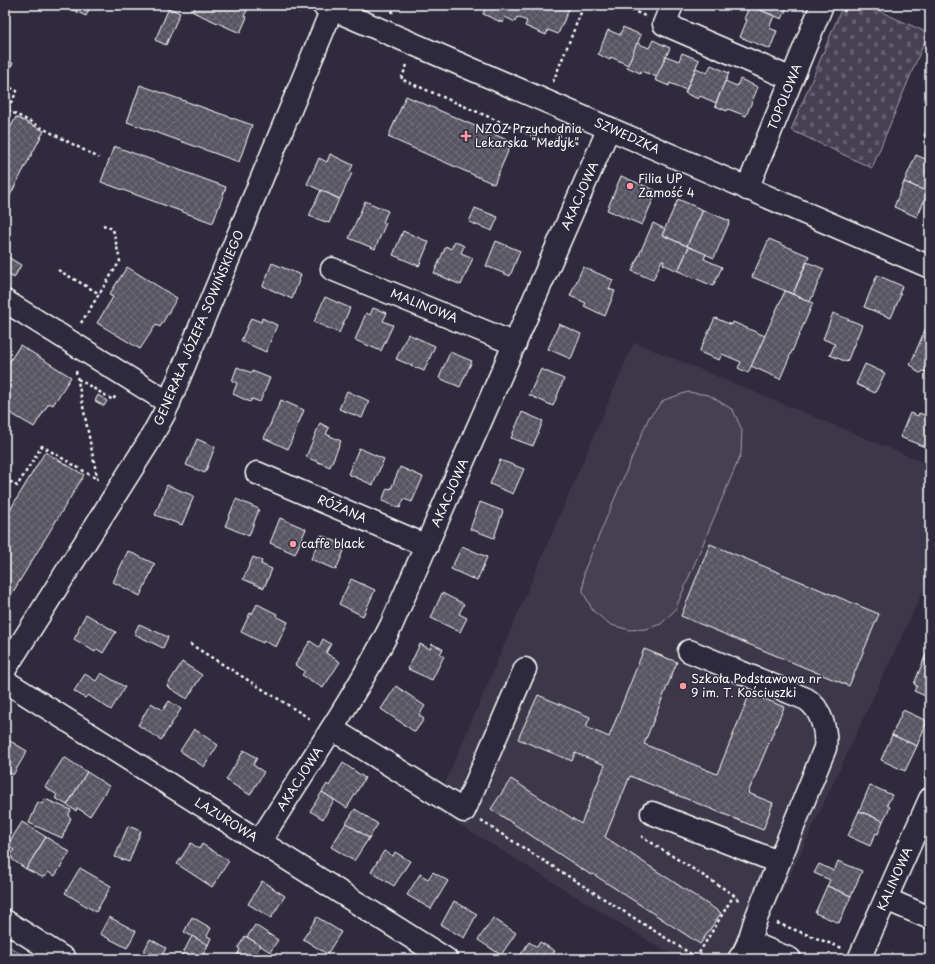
<svg xmlns="http://www.w3.org/2000/svg" width="935" height="964" font-family="'Playpen Sans',sans-serif">
<style>
.built{fill:#3c3749}
.grass{fill:#464152;stroke:#a2a0a8}
.cemetery{fill:url(#cemetery-stones);stroke:#a2a0a8}
.building{fill:url(#building-cross-hatch);stroke:#fff}
.lines{fill:none;stroke-linecap:round;stroke-linejoin:round}
.minor-casing{stroke:#fff;stroke-width:25}
.path{stroke:#fff;stroke-width:2.5;stroke-dasharray:3 3;stroke-linecap:butt}
.minor{stroke:#2f2a3d;stroke-width:22}
.poi-dot{fill:#ff9aa2;stroke:#2f2a3d;stroke-width:1.5}
.labels{text-anchor:middle;stroke-width:3;stroke-linejoin:round;paint-order:stroke}
.street-label{font-size:12px;fill:#fff;stroke:#2f2a3d}
.poi-label{font-size:12px;fill:#fff;stroke:#2f2a3d;text-anchor:start}
</style>
<defs>
<pattern id="cemetery-stones" width="16" height="16" patternUnits="userSpaceOnUse"><rect width="16" height="16" fill="#464152"/><path d="M2 7V4a2 2 0 0 1 4 0v3zM10 15v-3a2 2 0 0 1 4 0v3z" fill="#625e6c"/></pattern>
<pattern id="building-cross-hatch" width="8" height="8" patternUnits="userSpaceOnUse"><rect width="8" height="8" fill="#595564"/><path d="M0 0l8 8M0 8l8-8" fill="none" stroke="#726e7b"/></pattern>
</defs>
<rect width="100%" height="100%" fill="#2f2a3d"/>
<filter id="ink" filterUnits="userSpaceOnUse"><feTurbulence type="fractalNoise" baseFrequency=".025" numOctaves="2"/><feDisplacementMap in="SourceGraphic" scale="8" xChannelSelector="R" yChannelSelector="G"/><feConvolveMatrix kernelMatrix="1 2 1 2 8 2 1 2 1" color-interpolation-filters="sRGB"/></filter>
<g filter="url(#ink)">
<path class="built" d="M634,342L930,465V576L751,959H678L434,809Z"/>
<g class="grass">
<path d="M688,392L709,395L733,410L742,430L741,454L675,610L661,624L646,629L630,630L611,625L593,611L583,592L584,571L649,417L664,400Z"/>
<path d="M5,944L29,959H18L5,950Z"/>
</g>
<path class="cemetery" d="M843,5H866L928,33L872,168L791,130Z"/>
<g class="building">
<path d="M62,5H91L86,16Z"/>
<path d="M196,5H250L244,16L247,17L240,33L193,12Z"/>
<path d="M477,5H565L570,7L558,34L548,30L546,35L525,26L527,21L517,17L515,22L505,17L503,23L483,14L485,9Z"/>
<path d="M750,5L774,16L769,28L777,31L770,49L740,37L747,20L744,19Z"/>
<path d="M754,5H788L782,19L753,7Z"/>
<path d="M169,8L180,13L166,45L155,40Z"/>
<path d="M623,27L641,35L628,65L611,57L610,60L598,54L608,30L620,35Z"/>
<path d="M653,40L670,48L657,77L641,71L640,73L627,67L637,43L649,48Z"/>
<path d="M682,53L699,60L686,90L670,83L669,86L655,80L666,56L679,61Z"/>
<path d="M5,59L13,63L5,76Z"/>
<path d="M711,65L729,73L716,103L700,96L698,99L685,93L696,68L707,73Z"/>
<path d="M740,79L758,87L746,116L728,109L727,111L715,106L725,81L737,86Z"/>
<path d="M140,85L252,125L239,162L127,122Z"/>
<path d="M406,96L512,142L494,184L388,137Z"/>
<path d="M16,117L44,131L5,205V138Z"/>
<path d="M930,122V138L924,136Z"/>
<path d="M114,146L226,187L213,223L101,182Z"/>
<path d="M330,154L353,165L350,171L352,173L340,199L307,184L319,158L327,162Z"/>
<path d="M916,155L930,161L928,165L930,166V187L928,192L904,182Z"/>
<path d="M621,176L657,191L642,225L607,210Z"/>
<path d="M904,182L928,192L917,217L894,207Z"/>
<path d="M321,190L339,199L329,223L309,216Z"/>
<path d="M678,199L703,210L687,246L662,235Z"/>
<path d="M365,201L388,211L383,222L386,223L375,249L349,238Z"/>
<path d="M475,208L498,217L492,231L469,222Z"/>
<path d="M703,210L730,221L714,258L687,246Z"/>
<path d="M653,223L665,229L662,235L689,247L678,271L663,264L664,261L662,260L653,280L632,271Z"/>
<path d="M403,231L429,242L419,266L393,255Z"/>
<path d="M769,239L809,256L793,294L752,277Z"/>
<path d="M455,241L464,246L461,253L473,258L461,285L434,273L446,246L451,249Z"/>
<path d="M496,241L520,251L510,276L486,266Z"/>
<path d="M689,247L706,254L704,259L722,267L713,286L678,271Z"/>
<path d="M8,257L21,265L14,278L5,273V262Z"/>
<path d="M807,262L824,269L810,302L793,294Z"/>
<path d="M272,263L301,275L292,299L263,286Z"/>
<path d="M127,267L177,298L160,327L156,325L140,349L97,323L113,297L109,295Z"/>
<path d="M583,267L613,280L609,289L615,291L605,316L584,306L586,303L570,296Z"/>
<path d="M877,275L902,286L899,294H901L891,318L864,307Z"/>
<path d="M785,291L813,303L780,379L751,366Z"/>
<path d="M325,297L350,308L339,333L314,322Z"/>
<path d="M373,308L387,313L383,321L393,325L381,351L355,340L366,313L370,315Z"/>
<path d="M833,313L862,325L847,362L830,355L835,344L823,339Z"/>
<path d="M251,318L261,322L262,318L277,325L266,352L241,341Z"/>
<path d="M715,318L732,325L733,322L765,336L748,373L738,368L741,362L722,354L719,360L699,352Z"/>
<path d="M559,324L581,334L571,359L548,349Z"/>
<path d="M927,325L930,326V369L928,373L924,371L920,373L916,371L914,367L910,365Z"/>
<path d="M408,334L435,346L424,371L396,359Z"/>
<path d="M20,345L71,377L53,405L49,403L34,427L5,410V378L7,375L5,374V369Z"/>
<path d="M450,352L472,361L460,387L439,378Z"/>
<path d="M865,364L885,373L875,393L856,384Z"/>
<path d="M237,367L252,373V371L270,378L260,402L252,399L250,402L233,394L237,383L232,381Z"/>
<path d="M541,369L564,379L553,406L529,395Z"/>
<path d="M347,391L369,401L362,418L339,409Z"/>
<path d="M98,395L107,401L104,406L95,401Z"/>
<path d="M281,400L304,410L288,449L264,438Z"/>
<path d="M522,412L543,421L533,446L511,438Z"/>
<path d="M910,413L918,416L919,413L930,417V449L900,437Z"/>
<path d="M320,423L329,428L326,434L341,441L330,467L306,457Z"/>
<path d="M197,439L215,447L205,473L186,465Z"/>
<path d="M359,448L384,459L373,485L348,474Z"/>
<path d="M45,452L84,475L5,605V518Z"/>
<path d="M500,460L524,469L513,494L490,484Z"/>
<path d="M400,467L423,477L412,502L404,499L400,508L382,501L387,488L391,489Z"/>
<path d="M167,485L194,496L182,525L155,515Z"/>
<path d="M236,499L259,509L249,536L225,526Z"/>
<path d="M480,502L503,511L494,538L470,529Z"/>
<path d="M280,518L306,529L295,554L270,543Z"/>
<path d="M321,535L346,546L336,570L311,559Z"/>
<path d="M710,544L879,614L849,686L681,616Z"/>
<path d="M462,546L487,557L477,581L451,569Z"/>
<path d="M128,551L155,564L140,596L113,582Z"/>
<path d="M253,557L262,561L261,564L272,569L264,588L243,579Z"/>
<path d="M351,579L375,590L363,616L339,604Z"/>
<path d="M442,593L464,604L459,614L467,618L460,632L431,618Z"/>
<path d="M257,604L277,614L276,616L288,622L276,647L264,641L263,643L241,632L250,613L252,614Z"/>
<path d="M86,614L116,632L103,653L97,649L95,652L74,639L79,630L78,629Z"/>
<path d="M139,624L168,637L163,648L134,634Z"/>
<path d="M323,639L331,644L326,653L340,662L323,688L302,675L305,671L295,665L310,641L319,647Z"/>
<path d="M420,644L430,649L432,644L443,649L440,654L444,656L432,680L408,669Z"/>
<path d="M930,646V662L924,659Z"/>
<path d="M644,649L677,662L644,744L717,774L750,693L784,707L748,793L773,803L763,830L630,776L605,837L721,913L700,944L593,874L591,875L491,809L511,779L581,824L605,765L575,753L572,761L518,739L538,695L590,717L586,727L609,737Z"/>
<path d="M924,659L930,662V698L914,691L917,686L914,684Z"/>
<path d="M182,662L202,675L187,699L167,686Z"/>
<path d="M101,673L125,687L111,710L88,695L85,698L74,691L85,674L96,681Z"/>
<path d="M396,686L425,706L419,715L424,719L415,732L381,709Z"/>
<path d="M169,701L181,709L161,740L138,725L151,703L163,710Z"/>
<path d="M903,710L927,721L917,746L892,735Z"/>
<path d="M194,729L218,745L204,767L180,751Z"/>
<path d="M892,735L917,746L905,771L881,760Z"/>
<path d="M5,738L27,751L13,775L5,770Z"/>
<path d="M244,750L257,758L253,765L264,772L250,795L226,780Z"/>
<path d="M64,757L87,772L67,805L55,798L57,795L45,787Z"/>
<path d="M343,763L365,778L347,808L322,792L327,784L329,786Z"/>
<path d="M87,772L109,786L90,816L77,808L76,811L67,805Z"/>
<path d="M870,785L892,795L887,805L890,807L883,821L859,811Z"/>
<path d="M322,792L334,800L323,819L310,811Z"/>
<path d="M45,799L71,810L68,816L71,818L62,838L29,823L38,802L42,804Z"/>
<path d="M355,809L378,824L369,838L346,823Z"/>
<path d="M859,811L883,821L878,834L876,833L870,846L848,836Z"/>
<path d="M22,822L46,837L26,869L13,860L11,855L14,850L7,846Z"/>
<path d="M346,823L369,838L354,861L331,847Z"/>
<path d="M128,826L141,831L129,862L115,857Z"/>
<path d="M46,837L70,852L55,876L48,872L46,876L42,877L26,869Z"/>
<path d="M191,843L199,849L202,844L229,861L212,887L177,864Z"/>
<path d="M384,851L393,856L395,852L410,861L394,886L371,872Z"/>
<path d="M838,861L862,871L851,896L827,886L830,880L814,873L819,864L834,871Z"/>
<path d="M80,868L111,886L96,912L65,893Z"/>
<path d="M433,872L448,881L431,909L407,895L420,874L428,879Z"/>
<path d="M262,881L285,896L271,918L248,904Z"/>
<path d="M827,886L851,896L839,923L815,913Z"/>
<path d="M454,901L477,914L464,938L441,925Z"/>
<path d="M109,917L136,931L127,948L100,934Z"/>
<path d="M192,917L211,928L207,936L211,938L208,945L184,932Z"/>
<path d="M317,917L341,932L327,954L303,939Z"/>
<path d="M493,918L516,933L501,955L478,940Z"/>
<path d="M255,925L278,940L270,952L247,937Z"/>
<path d="M192,936L208,945L201,959H180Z"/>
<path d="M245,936L260,945L254,959L236,958L240,949L238,948Z"/>
<path d="M150,939L166,948L161,957L166,959H140Z"/>
<path d="M529,942L537,947L540,942L555,951L550,959H518Z"/>
</g>
<g class="lines">
<g class="minor-casing">
<g id="minor">
<path d="M323,5L930,267"/>
<path d="M672,5L664,24L792,79"/>
<path d="M747,189L822,5"/>
<path d="M332,269L515,344"/>
<path d="M5,301L169,403"/>
<path d="M257,473L427,546"/>
<path d="M689,651L806,699C821,708 827,731 825,748L757,916C751,931 750,946 739,959"/>
<path d="M5,669L148,443L164,414L332,9"/>
<path d="M5,681L446,959"/>
<path d="M331,730L342,735L464,811L525,669"/>
<path d="M652,813L778,862"/>
<path d="M260,841C304,770 353,701 391,626L609,128"/>
<path d="M886,899L930,918"/>
<path d="M5,921L65,959"/>
<path d="M749,942L790,959"/>
<path d="M859,959L930,799"/>
</g>
</g>
<g class="path">
<path d="M287,5L302,13"/>
<path d="M620,5L645,16"/>
<path d="M640,5L649,8"/>
<path d="M844,12L846,5"/>
<path d="M392,13L395,5"/>
<path d="M407,65L401,79L554,145L560,129"/>
<path d="M553,82L584,5"/>
<path d="M5,85L17,91L5,115"/>
<path d="M8,110L99,158"/>
<path d="M5,135H6"/>
<path d="M558,135L579,144"/>
<path d="M58,270L100,294"/>
<path d="M81,323L120,261L113,229L103,225"/>
<path d="M76,371L98,482"/>
<path d="M78,379L113,400L116,395"/>
<path d="M5,478L17,486L42,446L97,479"/>
<path d="M190,644L312,720"/>
<path d="M925,779L930,766"/>
<path d="M481,821L699,959"/>
<path d="M641,836L734,895L739,901"/>
<path d="M777,923L842,948"/>
<path d="M696,958L734,895"/>
</g>
<use href="#minor" class="minor"/>
</g>
</g>
<g class="poi-dot">
<path d="M464 130h4v4h4v4h-4v4h-4v-4h-4v-4h4z"/>
<circle cx="630" cy="186" r="4"/>
<circle cx="293" cy="544" r="4"/>
<circle cx="683" cy="686" r="4"/>
</g>
<g class="labels">
<g class="street-label">
<text transform="translate(785 97) rotate(-68)" y="4">TOPOLOWA</text>
<text transform="translate(627 136) rotate(24)" y="4">SZWEDZKA</text>
<text transform="translate(580 196) rotate(-66)" y="4">AKACJOWA</text>
<text transform="translate(424 306) rotate(22)" y="4">MALINOWA</text>
<text transform="translate(199 328) rotate(-67)" y="4">GENERAŁA JÓZEFA SOWIŃSKIEGO</text>
<text transform="translate(450 493) rotate(-66)" y="4">AKACJOWA</text>
<text transform="translate(342 509) rotate(23)" y="4">RÓŻANA</text>
<text transform="translate(300 779) rotate(-57)" y="4">AKACJOWA</text>
<text transform="translate(226 820) rotate(32)" y="4">LAZUROWA</text>
<text transform="translate(895 879) rotate(-66)" y="4">KALINOWA</text>
</g>
<g class="poi-label">
<text x="475" y="133">NZOZ Przychodnia<tspan x="475" dy="14">Lekarska "Medyk"</tspan></text>
<text x="638" y="183">Filia UP<tspan x="638" dy="14">Zamość 4</tspan></text>
<text x="301" y="548">caffe black</text>
<text x="691" y="683">Szkoła Podstawowa nr<tspan x="691" dy="14">9 im. T. Kościuszki</tspan></text>
</g>
</g>
<rect width="935" height="964" fill="none" stroke="#2f2a3d" stroke-width="20"/>
<rect x="10" y="10" width="915" height="944" fill="none" stroke="#fff" stroke-width="1.5" filter="url(#ink)"/>
</svg>
